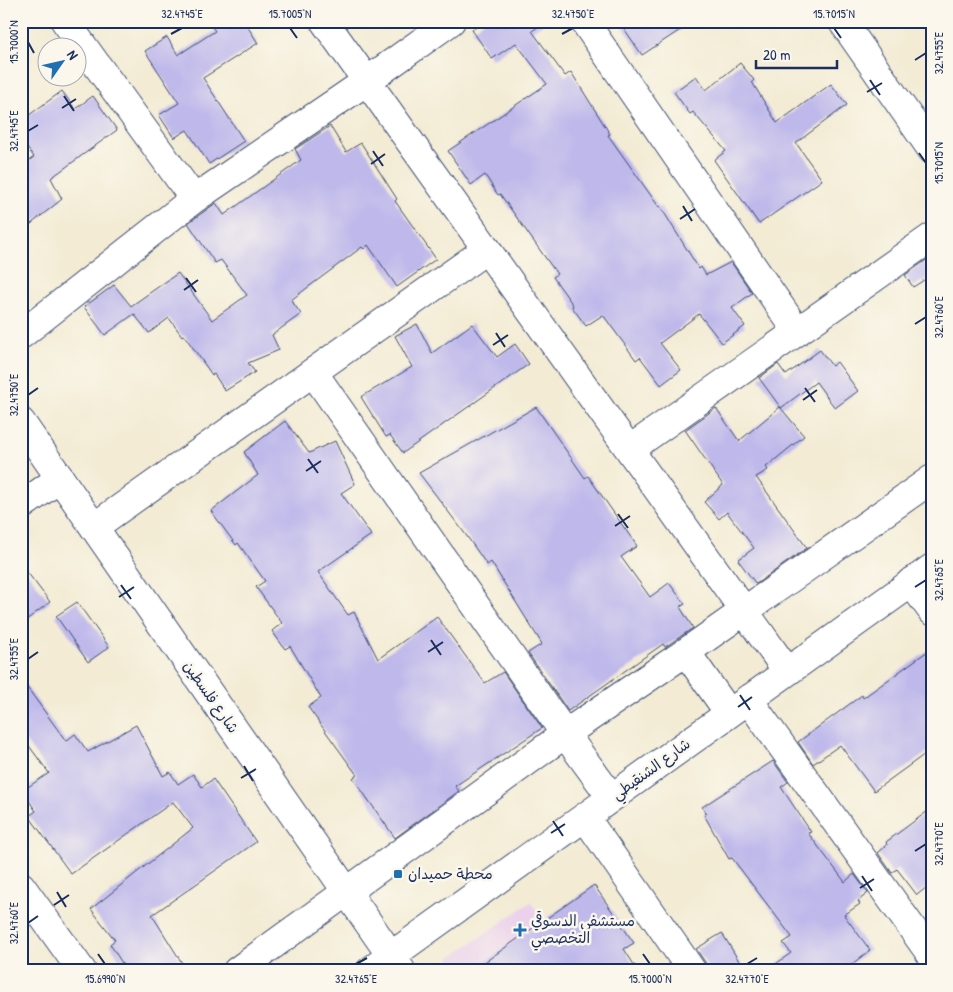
<svg xmlns="http://www.w3.org/2000/svg" width="953" height="992" font-family="'Patrick Hand','Playpen Sans Arabic',sans-serif">
<style>
.built{fill:#ebd1eb}
.building{fill:#beb8eb}
.lines{fill:none;stroke-linecap:round;stroke-linejoin:round}
.minor-casing{stroke:#3b4b70;stroke-width:30}
.tertiary-casing{stroke:#3b4b70;stroke-width:30}
.minor{stroke:#fff;stroke-width:28}
.tertiary{stroke:#fff;stroke-width:28}
.ticks{fill:none;stroke:#1b2f5e;stroke-width:2}
.poi-dot{fill:#1f6fb2;stroke:#fbf7ec;stroke-width:2}
.labels{text-anchor:middle;stroke-width:5;stroke-linejoin:round;paint-order:stroke}
.street-label{font-size:15px;fill:#1b2f5e;stroke:#fbf7ec}
.poi-label{font-size:15px;fill:#1b2f5e;stroke:#fbf7ec;text-anchor:start}
.neatline{fill:none;stroke:#1b2f5e;stroke-width:2}
.ticks-label{font-size:12px;text-anchor:middle;fill:#1b2f5e}
</style>
<rect width="100%" height="100%" fill="#fbf7ec"/>
<filter id="ink" filterUnits="userSpaceOnUse"><feTurbulence type="fractalNoise" baseFrequency=".02" numOctaves="2"/><feDisplacementMap in="SourceGraphic" scale="10" xChannelSelector="R" yChannelSelector="G"/><feConvolveMatrix kernelMatrix="1 2 1 2 8 2 1 2 1" color-interpolation-filters="sRGB"/></filter>
<filter id="wash" filterUnits="userSpaceOnUse"><feTurbulence type="fractalNoise" baseFrequency=".0096" numOctaves="4" result="noise"/><feDisplacementMap in="SourceGraphic" scale="20" xChannelSelector="R" yChannelSelector="G"/><feGaussianBlur stdDeviation="1.12" result="paint"/><feColorMatrix in="noise" values="0 0 0 0 0 0 0 0 0 0 0 0 0 0 0 0 0 1.4 0 .05"/><feComposite in="paint" operator="in"/></filter>
<g filter="url(#wash)">
<rect width="100%" height="100%" fill="#f3ebd4"/>
<path class="built" d="M531,902L578,971H458L450,958Z"/>
<g id="blocks">
<g class="building">
<path d="M208,21H244L258,43L203,78L244,141L209,164L187,130L174,138L159,115L179,103L145,51L167,37L178,55L215,31Z"/>
<path d="M485,21H547L532,31L565,76L571,72L610,134L608,135L659,207L660,206L699,269L701,267L706,275L731,262L752,293L732,308L745,326L722,343L699,314L660,343L681,370L661,385L640,357L636,360L603,315L586,326L572,307L573,305L553,277L557,274L500,194L498,195L485,175L471,185L448,151L547,84L516,43L492,59L472,30Z"/>
<path d="M619,21H694L642,55Z"/>
<path d="M740,63L754,80L752,82L777,123L831,84L847,105L796,143L822,180L759,224L714,160L726,151L693,112L690,114L674,92L696,76L706,90Z"/>
<path d="M62,91L75,109L93,96L117,130L51,178L62,199L21,232V166L34,157L21,140V121Z"/>
<path d="M330,126L346,152L361,143L397,199L395,201L436,259L397,287L368,245L364,249L362,247L291,300L301,314L272,335L279,350L248,363L255,372L225,391L214,374L212,375L184,335L182,336L169,318L149,333L134,314L105,335L84,307L114,285L131,306L178,273L212,320L247,295L221,260L215,263L188,223L216,203L224,215L301,160L295,149Z"/>
<path d="M932,256V275L913,287L905,275Z"/>
<path d="M417,324L432,353L472,324L497,357L515,344L529,364L403,453L390,435L386,437L361,397L412,367L395,336Z"/>
<path d="M820,350L832,366L837,362L858,391L835,408L816,382L781,408L759,378L778,364L786,375Z"/>
<path d="M536,407L585,478L588,476L637,546L621,557L650,597L669,583L685,604L680,607L693,628L665,647L663,644L568,711L528,653L542,644L491,562L487,565L466,535L419,473Z"/>
<path d="M780,407L804,436L766,467L768,470L756,477L807,548L756,584L738,560L754,548L727,512L719,519L704,502L723,485L685,430L716,408L739,441Z"/>
<path d="M285,421L309,453L335,441L355,484L341,493L371,535L318,572L348,615L354,612L378,659L437,617L485,683L503,672L542,728L455,786L459,791L395,838L353,778L357,775L308,707L321,698L290,646L285,649L272,631L282,623L256,587L265,581L238,543L236,545L211,511L258,475L244,452Z"/>
<path d="M21,564L50,602L21,624Z"/>
<path d="M77,602L109,647L88,662L56,616Z"/>
<path d="M932,648V749L874,791L840,745L813,764L798,742L862,695L863,698Z"/>
<path d="M21,679L66,741L75,734L88,752L136,725L163,776L170,772L178,784L193,774L202,787L213,779L256,842L152,915L187,971H127L110,944L115,940L91,909L193,828L173,802L71,874L29,816L36,811L22,791L49,773L21,735Z"/>
<path d="M773,761L788,782L781,787L811,832L808,833L845,882L854,874L868,893L858,901L860,904L844,915L870,950L843,971H766L791,953L783,943L792,937L732,858L729,859L704,815L706,813L702,807Z"/>
<path d="M932,808V883L917,895L897,869L892,873L878,853L887,845L886,842Z"/>
<path d="M594,885L634,943L624,949L638,971H472Z"/>
<path d="M722,933L745,971H708L705,962L696,949Z"/>
</g>
</g>
</g>
<g filter="url(#ink)">
<use href="#blocks" fill-opacity="0" stroke="#3b4b70" stroke-width="1"/>
<g class="lines">
<g class="minor-casing">
<g id="minor">
<path d="M65,21L194,199"/>
<path d="M324,21L787,671"/>
<path d="M584,21L797,331"/>
<path d="M842,21L932,150"/>
<path d="M21,335L194,199L367,81L451,21"/>
<path d="M313,372L565,734L611,797"/>
<path d="M630,449L932,237"/>
<path d="M21,506L60,478"/>
<path d="M94,527L487,249"/>
<path d="M911,582L932,611"/>
<path d="M686,652L729,713"/>
<path d="M748,699L932,956"/>
<path d="M585,817L692,971"/>
<path d="M21,886L82,971"/>
<path d="M237,971L565,734L686,652L932,479"/>
</g>
</g>
<g class="tertiary-casing">
<g id="tertiary">
<path d="M21,422L401,970"/>
<path d="M370,971L932,568"/>
</g>
</g>
<use href="#minor" class="minor"/>
<use href="#tertiary" class="tertiary"/>
</g>
</g>
<path class="ticks" d="M290,28L297,38M834,28L841,38M171,34L182,28M562,34L573,28M28,42L34,53M915,60L926,53M870,80L880,95M867,92L882,83M64,96L74,111M62,108L76,99M28,131L38,125M373,151L383,166M919,153L926,163M371,164L385,154M683,206L692,221M680,219L695,209M186,278L196,292M184,290L198,280M915,324L926,317M496,333L505,347M493,345L508,335M805,388L815,402M28,395L38,388M803,400L817,390M308,459L318,473M306,471L321,461M618,514L628,528M615,526L630,516M121,585L131,599M915,587L926,580M119,597L134,587M431,640L441,655M428,652L443,642M28,659L38,652M740,695L750,710M738,707L752,697M244,766L253,781M241,778L256,769M553,821L563,836M551,833L565,824M915,851L926,844M862,876L872,891M860,888L874,879M57,892L66,907M54,905L69,895M28,923L38,916M98,954L105,964M643,954L650,964M356,964L367,958M747,964L757,958"/>
<g class="poi-dot">
<rect x="393" y="869" width="10" height="10" rx="2.5"/>
<path d="M517.5 922.5h5v5h5v5h-5v5h-5v-5h-5v-5h5z"/>
</g>
<g class="labels">
<g class="street-label">
<text transform="translate(211 697) rotate(55)" y="5">شارع فلسطين</text>
<text transform="translate(651 769) rotate(-36)" y="5">شارع الشنقيطي</text>
</g>
<g class="poi-label">
<text x="408" y="879">محطة حميدان</text>
<text x="531" y="926">مستشفى الدسوقي<tspan x="531" dy="17">التخصصي</tspan></text>
</g>
</g>
<rect width="953" height="992" fill="none" stroke="#fbf7ec" stroke-width="55"/>
<g transform="translate(62 62) rotate(56)"><circle r="24" fill="#fbf7ec" stroke="#a1a7b3"/>
<path d="M0-4L9 19L0 12L-9 19Z" fill="#1f6fb2"/>
<text y="-8" font-size="14" font-weight="bold" text-anchor="middle" fill="#1b2f5e">N</text>
</g>
<path d="M756 60v8h81v-8" fill="none" stroke="#1b2f5e" stroke-width="2.5"/>
<text x="763" y="60" font-size="15" fill="#1b2f5e" stroke="#fbf7ec" stroke-width="4" paint-order="stroke">20 m</text>
<rect x="28" y="28" width="898" height="936" class="neatline"/>
<g class="ticks-label">
<text x="182" y="18">32.4745°E</text>
<text x="290" y="18">15.7005°N</text>
<text x="573" y="18">32.4750°E</text>
<text x="834" y="18">15.7015°N</text>
<text transform="translate(14 42) rotate(-90)" y="4">15.7000°N</text>
<text transform="translate(939 53) rotate(-90)" y="4">32.4755°E</text>
<text transform="translate(14 131) rotate(-90)" y="4">32.4745°E</text>
<text transform="translate(939 163) rotate(-90)" y="4">15.7015°N</text>
<text transform="translate(939 317) rotate(-90)" y="4">32.4760°E</text>
<text transform="translate(14 395) rotate(-90)" y="4">32.4750°E</text>
<text transform="translate(939 580) rotate(-90)" y="4">32.4765°E</text>
<text transform="translate(14 659) rotate(-90)" y="4">32.4755°E</text>
<text transform="translate(939 844) rotate(-90)" y="4">32.4770°E</text>
<text transform="translate(14 923) rotate(-90)" y="4">32.4760°E</text>
<text x="105" y="983">15.6990°N</text>
<text x="356" y="983">32.4765°E</text>
<text x="650" y="983">15.7000°N</text>
<text x="747" y="983">32.4770°E</text>
</g>
</svg>
